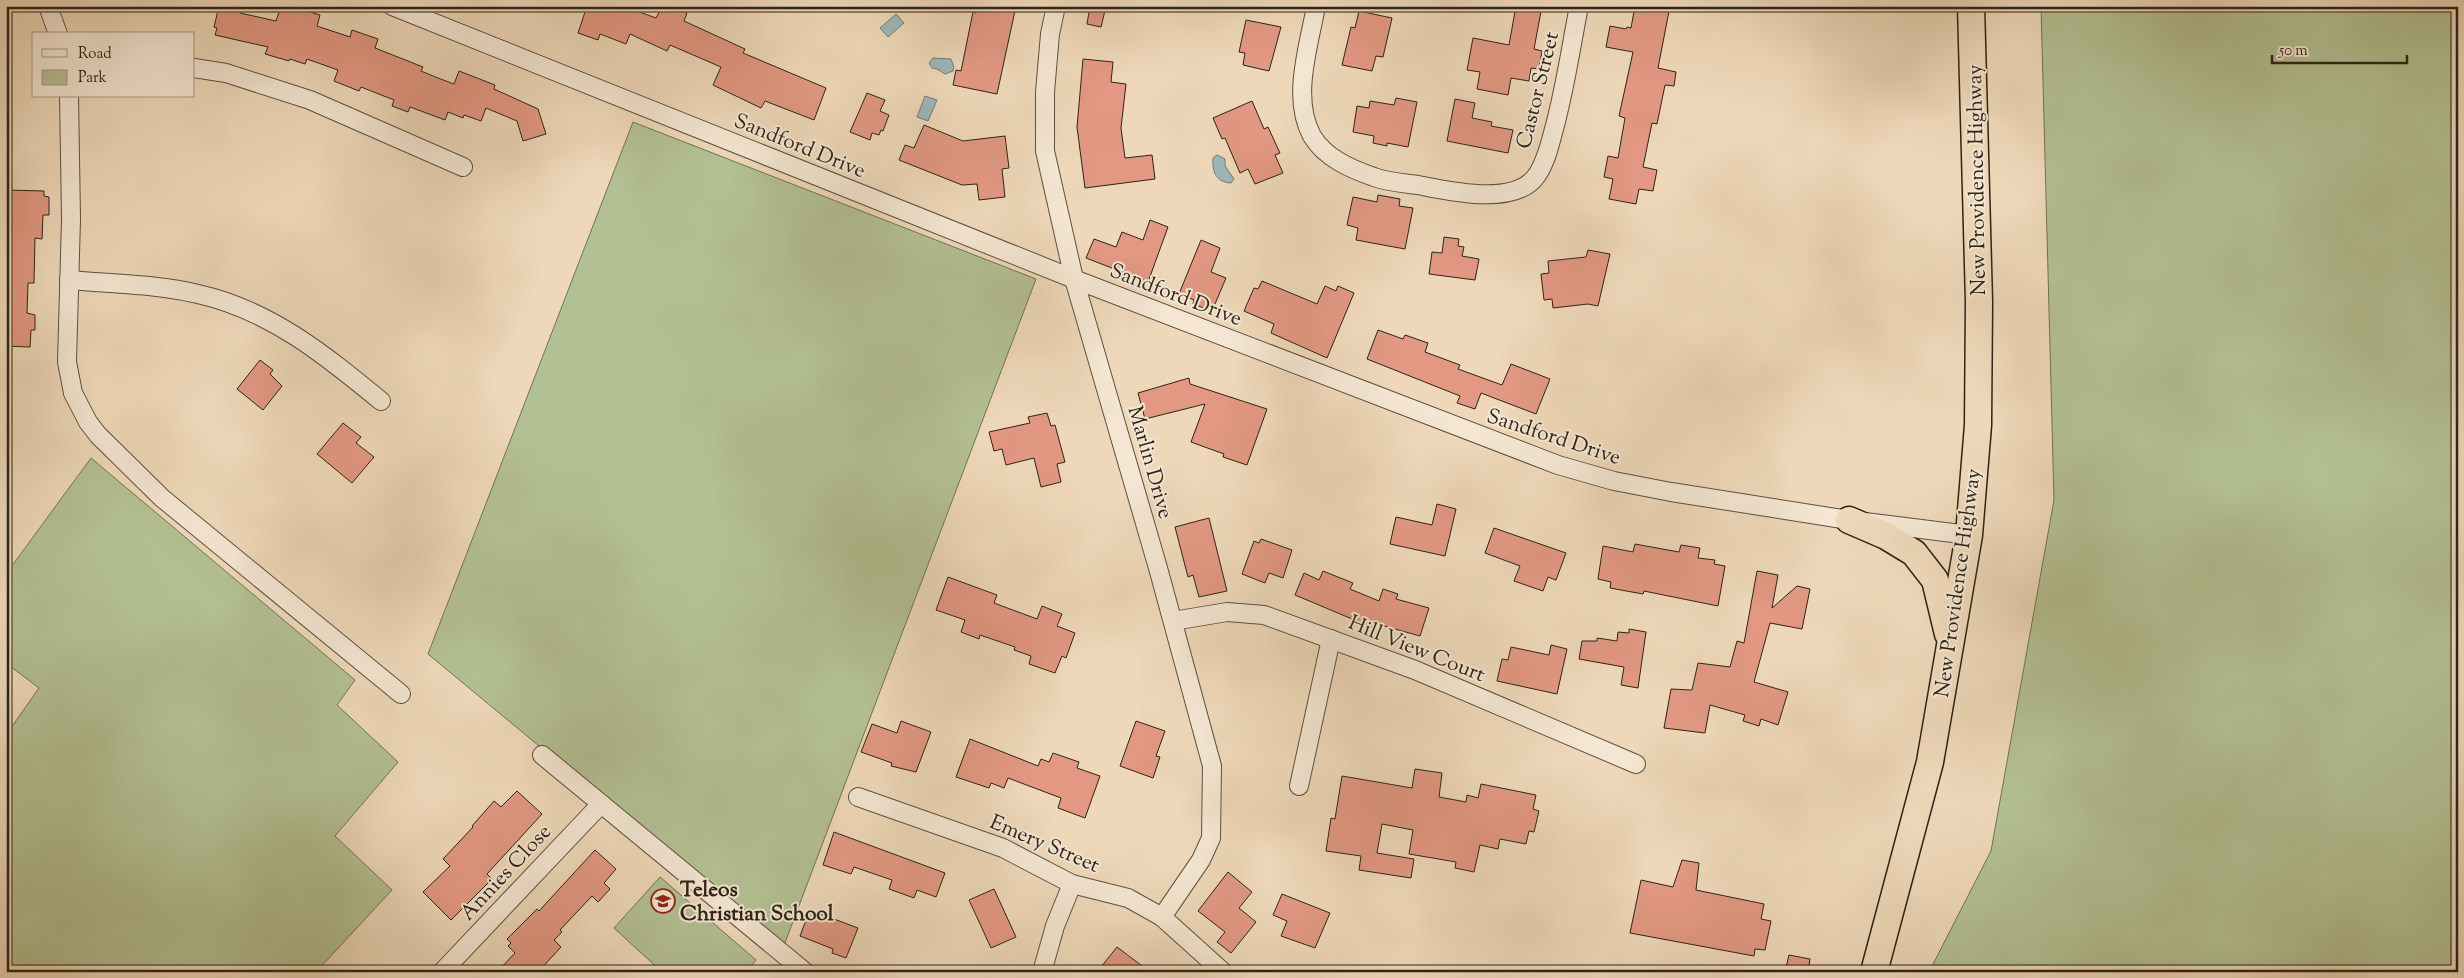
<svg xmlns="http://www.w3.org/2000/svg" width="2464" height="978" font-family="'Sorts Mill Goudy',serif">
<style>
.green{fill:#b3c093;stroke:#707256}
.water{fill:#9eb7ba;stroke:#707c79}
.building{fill:#e29883;stroke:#2c2318}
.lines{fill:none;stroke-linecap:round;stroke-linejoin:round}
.minor-casing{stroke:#5c5040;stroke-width:20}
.highway-casing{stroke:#2c2318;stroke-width:29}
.minor{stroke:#f4e6d2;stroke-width:18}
.highway{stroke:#eed8b9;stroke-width:26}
.labels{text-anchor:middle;stroke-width:4;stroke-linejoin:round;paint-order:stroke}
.street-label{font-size:21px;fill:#2c2318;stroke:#f4e6d2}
.poi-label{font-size:21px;font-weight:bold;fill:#2c2318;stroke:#f4e6d2;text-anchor:start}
</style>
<rect width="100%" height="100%" fill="#eed8b9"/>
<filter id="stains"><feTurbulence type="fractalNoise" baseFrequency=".004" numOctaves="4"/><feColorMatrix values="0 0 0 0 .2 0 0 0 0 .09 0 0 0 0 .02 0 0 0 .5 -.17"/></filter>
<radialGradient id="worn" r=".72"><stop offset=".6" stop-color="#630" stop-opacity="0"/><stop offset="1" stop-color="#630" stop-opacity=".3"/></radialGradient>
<g class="green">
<path d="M2041,6H2458V972H1929L1991,851L2054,500Z"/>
<path d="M633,122L1036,279L783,948L428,654Z"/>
<path d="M91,458L355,680L337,705L398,762L335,836L392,890L316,972H6V735L39,688L6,663V574Z"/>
<path d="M660,877L756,960L746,972H662L614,928Z"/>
</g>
<g class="water">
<path d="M896,14L904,23L888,37L880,28Z"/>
<path d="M933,58L951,59L954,67L953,71L945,74L937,69L932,68L929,63Z"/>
<path d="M925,96L937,100L928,121L917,117Z"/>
<path d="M1217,155L1225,159V166L1234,179L1231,183C1216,182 1212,172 1213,158Z"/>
</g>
<g class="building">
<path d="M219,6H242L240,13L276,21L281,6H291L320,15L317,26L350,37L352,30L378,39L375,48L423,67L421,71L438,78L454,84L459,71L495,85L494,89L538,109L546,134L523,141L517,121L486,108L481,121L464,115L463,118L448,112L445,120L410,107L408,112L392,106L394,100L361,87L359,91L334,81L338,70L307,59L305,64L290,59L289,61L265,54L268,47L215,35L217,28L214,27Z"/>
<path d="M587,6H623L656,18L662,7L670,10L672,7L687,13L684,21L745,49L743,53L826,88L814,120L765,101L761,108L713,85L721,67L670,45L667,51L630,34L626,44L600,34L598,40L578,33Z"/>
<path d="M978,6H1016L997,94L953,85L956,70L961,71L973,12L976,13Z"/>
<path d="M1090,6H1106L1101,27L1087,24Z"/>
<path d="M1516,6H1542L1534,49L1542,51L1539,69L1531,68L1529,81L1511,78L1508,95L1477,89L1480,72L1467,70L1473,38L1509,45Z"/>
<path d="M1635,6H1670L1658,68L1676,72L1674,86L1665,85L1657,124L1652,123L1643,167L1657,170L1653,191L1639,189L1636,204L1609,199L1613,179L1604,177L1608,156L1618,158L1625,118L1619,116L1633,52L1606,47L1610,26L1626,29L1627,27L1631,28Z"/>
<path d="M1359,11L1392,18L1383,57L1376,56L1372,71L1342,65L1351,27L1355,28Z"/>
<path d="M1246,20L1281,27L1269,71L1243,65L1245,53L1239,52Z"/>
<path d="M1083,59L1113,62L1111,82L1126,84L1121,128L1125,158L1152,155L1155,179L1085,188L1077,127Z"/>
<path d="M867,93L885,100L880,111L889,115L883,131L881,130L879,135L872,133L870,140L850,132Z"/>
<path d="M1396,98L1417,102L1408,147L1387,143V146L1373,143L1374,136L1353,132L1357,106L1369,108L1370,101L1394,105Z"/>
<path d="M1455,99L1475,103L1472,118L1492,122L1491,126L1513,130L1508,153L1447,141Z"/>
<path d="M1252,101L1264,129L1268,127L1280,153L1275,155L1283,173L1255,184L1248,169L1240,173L1225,138L1222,139L1213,118Z"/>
<path d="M924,125L963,141L1005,136L1009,168L1002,169L1005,197L979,200L977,184L962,185L899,160L905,145L914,148Z"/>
<path d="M6,190L44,191V196L49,197V215H43L42,239L35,238L34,283H28L27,313L35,315V330H31L30,347L6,346L8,282H6Z"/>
<path d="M1378,195L1400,199L1399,206L1413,208L1405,249L1356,240L1358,228L1347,225L1353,197L1377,202Z"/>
<path d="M1150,220L1168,227L1148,282L1086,258L1094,239L1116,247L1122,232L1143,240Z"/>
<path d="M1444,237L1459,239L1458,246L1464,247L1462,256L1479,259L1475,280L1429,274L1432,252L1442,253Z"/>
<path d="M1201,240L1220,248L1211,272L1226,278L1212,311L1193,304L1194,300L1179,294Z"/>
<path d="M1588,250L1610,254L1598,306L1588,304L1553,308L1552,299L1544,300L1541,274L1549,273L1548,261L1586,257Z"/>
<path d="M1262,281L1317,304L1325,286L1336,291L1338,286L1354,293L1327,358L1271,333L1274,324L1244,311L1254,288L1258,289Z"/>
<path d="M1378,330L1403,339L1405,335L1428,343L1425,352L1460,365L1458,369L1502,385L1511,364L1550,379L1536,414L1481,393L1475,409L1457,403L1460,396L1367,359Z"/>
<path d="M260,360L273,370L270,374L282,386L263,410L237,389Z"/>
<path d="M1189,378L1190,384L1267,409L1247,465L1223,457L1224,454L1191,442L1205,404L1145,419L1138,393Z"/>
<path d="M1047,413L1051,426L1055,425L1065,462L1057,464L1061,482L1041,487L1034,458L1006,465L1002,449L994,451L989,432L1030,423L1028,417Z"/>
<path d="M343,423L361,437L356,443L374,457L352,483L317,454Z"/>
<path d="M1437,504L1456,509L1445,556L1390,544L1396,517L1432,525Z"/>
<path d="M1209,518L1227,591L1199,597L1193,575L1188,577L1175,527Z"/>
<path d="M1494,528L1566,553L1556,580L1548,577L1543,591L1514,581L1520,566L1485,553Z"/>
<path d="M1261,539L1292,550L1283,578L1269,573L1265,583L1242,574L1254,541L1259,543Z"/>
<path d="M1635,544L1679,552L1681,545L1700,548L1698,558L1715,560L1714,564L1725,566L1718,606L1644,591L1643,594L1610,588L1611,582L1598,579L1603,546L1633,552Z"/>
<path d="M1323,571L1353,583L1350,589L1379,601L1383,589L1398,594L1396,599L1429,608L1420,636L1377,624L1376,629L1295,595L1304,573L1319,580Z"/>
<path d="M1757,571L1778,575L1772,608L1797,586L1810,589L1802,629L1770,623L1754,682L1788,692L1778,725L1761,719L1759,726L1743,721L1745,715L1710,705L1705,733L1664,728L1671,689L1692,690L1698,663L1730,667L1737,641L1744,643Z"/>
<path d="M948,577L997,595L994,603L1037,619L1042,606L1062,614L1057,626L1075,633L1066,658L1062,656L1055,673L1029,664L1031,656L1014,650L1015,647L980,635L979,639L961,632L965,620L936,610Z"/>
<path d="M1629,629L1646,632L1638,688L1621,685L1624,667L1579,659L1582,641H1597V638L1617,641L1618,632L1629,633Z"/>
<path d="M1551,645L1567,649L1557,694L1497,681L1502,659L1508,660L1511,647L1549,655Z"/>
<path d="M901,721L931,732L916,772L891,766L892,763L861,752L872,724L897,733Z"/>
<path d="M1136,721L1165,731L1156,756L1160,757L1153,778L1120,766Z"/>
<path d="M970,739L1038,766L1041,759L1049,762L1053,753L1079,762L1077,768L1100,776L1085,818L1058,808L1061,798L1008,778L1004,788L991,783L989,788L956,777Z"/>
<path d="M1415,769L1442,773L1439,797L1466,802L1467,795L1478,798L1481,784L1536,795L1533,809L1539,811L1534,832L1529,831L1526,844L1500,839L1498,849L1480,845L1474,872L1455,868L1456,862L1409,854L1413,830L1382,824L1377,853L1414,859L1411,878L1359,870L1361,856L1326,851L1331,818L1335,819L1342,776L1412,788Z"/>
<path d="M517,791L542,814L487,874L492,879L451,920L423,892L450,866L443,859L473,827L472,826L494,801L501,807Z"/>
<path d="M834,832L945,873L936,897L917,890L914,898L889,889L892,880L889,879L854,867L851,874L823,865Z"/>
<path d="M595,850L616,869L604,883L610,889L598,902L592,896L560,930L562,932L554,940L561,947L538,972H497L515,953L508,946L511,943L507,939L537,909L539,911Z"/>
<path d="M1682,860L1699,863L1696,890L1764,904L1761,919L1771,921L1765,950L1755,949L1754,956L1630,933L1641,880L1673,887Z"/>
<path d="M1228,872L1252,892L1239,908L1256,922L1231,953L1217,942L1225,932L1198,911Z"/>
<path d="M994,889L1016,937L991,948L969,900Z"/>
<path d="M1282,894L1330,913L1315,948L1281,936L1287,921L1273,915Z"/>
<path d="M810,910L858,928L846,958L832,953L833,949L800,936Z"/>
<path d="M1117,947L1150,972H1097Z"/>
<path d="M1789,955L1810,959L1808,972H1785Z"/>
</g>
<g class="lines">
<g class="minor-casing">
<g id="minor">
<path d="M48,6L58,34"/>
<path d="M392,6L1074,279L1558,465L1614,481L1671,492L1849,520L1969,535"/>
<path d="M1056,6L1050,34L1045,92V151L1074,279L1158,568L1212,766L1211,838L1201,860L1162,917"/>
<path d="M1316,6C1309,46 1291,98 1312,136C1325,158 1351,169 1374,177C1387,182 1404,183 1418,185C1449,191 1516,207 1537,175C1546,162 1550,144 1554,129C1565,89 1571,47 1579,6"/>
<path d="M194,68L226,73L310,100L463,167"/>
<path d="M69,96L71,219L67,362L73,393L88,422L98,435L162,498L401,694"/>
<path d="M69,280C112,284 157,284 198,294C270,310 325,355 381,401"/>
<path d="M1173,621L1227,612L1264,615L1415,670L1636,764"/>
<path d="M542,755L805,972"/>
<path d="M1299,786L1331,639"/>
<path d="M858,797L1003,848L1072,884L1128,898L1162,917L1223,972"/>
<path d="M442,972L601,804"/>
<path d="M1042,972L1055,926L1072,884"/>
</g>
</g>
<g class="highway-casing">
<g id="highway">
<path d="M1849,520L1886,536L1914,553L1935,580L1948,634"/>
<path d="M1874,972L1930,762L1969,535L1978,425L1979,302L1971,6"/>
</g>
</g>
<use href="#minor" class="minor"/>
<use href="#highway" class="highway"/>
</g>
<defs>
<g id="school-ring" transform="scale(1.25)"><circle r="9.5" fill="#f4e6d2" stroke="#8f2418" stroke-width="1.5"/><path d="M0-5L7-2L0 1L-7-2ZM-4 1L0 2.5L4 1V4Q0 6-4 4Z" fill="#8f2418"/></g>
</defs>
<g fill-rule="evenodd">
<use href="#school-ring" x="663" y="901"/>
</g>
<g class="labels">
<g class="street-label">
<text transform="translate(1537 90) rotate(-76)" y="7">Castor Street</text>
<text transform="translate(800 145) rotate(22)" y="7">Sandford Drive</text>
<text transform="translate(1976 180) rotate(-91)" y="7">New Providence Highway</text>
<text transform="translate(1176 294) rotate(21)" y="7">Sandford Drive</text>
<text transform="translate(1554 436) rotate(18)" y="7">Sandford Drive</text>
<text transform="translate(1151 462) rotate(74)" y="7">Marlin Drive</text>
<text transform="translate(1957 583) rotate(-82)" y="7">New Providence Highway</text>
<text transform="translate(1417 648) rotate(22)" y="7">Hill View Court</text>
<text transform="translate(1045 843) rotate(23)" y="7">Emery Street</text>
<text transform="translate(505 872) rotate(-47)" y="7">Annies Close</text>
</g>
<g class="poi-label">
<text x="680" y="896">Teleos<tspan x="680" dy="24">Christian School</tspan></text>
</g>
</g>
<rect width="2464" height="978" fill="none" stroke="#eed8b9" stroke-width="25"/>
<rect x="8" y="8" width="2449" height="963" fill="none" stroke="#2c2318" stroke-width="2.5"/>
<rect x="12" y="12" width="2439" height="953" fill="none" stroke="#2c2318"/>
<rect x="32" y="32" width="162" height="65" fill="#f4e6d2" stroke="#a49888"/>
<rect x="42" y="49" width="25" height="8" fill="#f4e6d2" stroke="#a49888"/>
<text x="78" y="58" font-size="15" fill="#2c2318">Road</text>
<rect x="42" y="70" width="25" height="15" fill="#b3c093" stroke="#a49888"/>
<text x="78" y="82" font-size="15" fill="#2c2318">Park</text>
<path d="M2272 55v8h135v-8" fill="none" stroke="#2c2318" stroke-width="2.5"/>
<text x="2279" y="55" font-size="15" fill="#2c2318" stroke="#f4e6d2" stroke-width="4" paint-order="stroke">50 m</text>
<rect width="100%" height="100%" filter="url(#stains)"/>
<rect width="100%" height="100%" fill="url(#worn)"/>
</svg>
